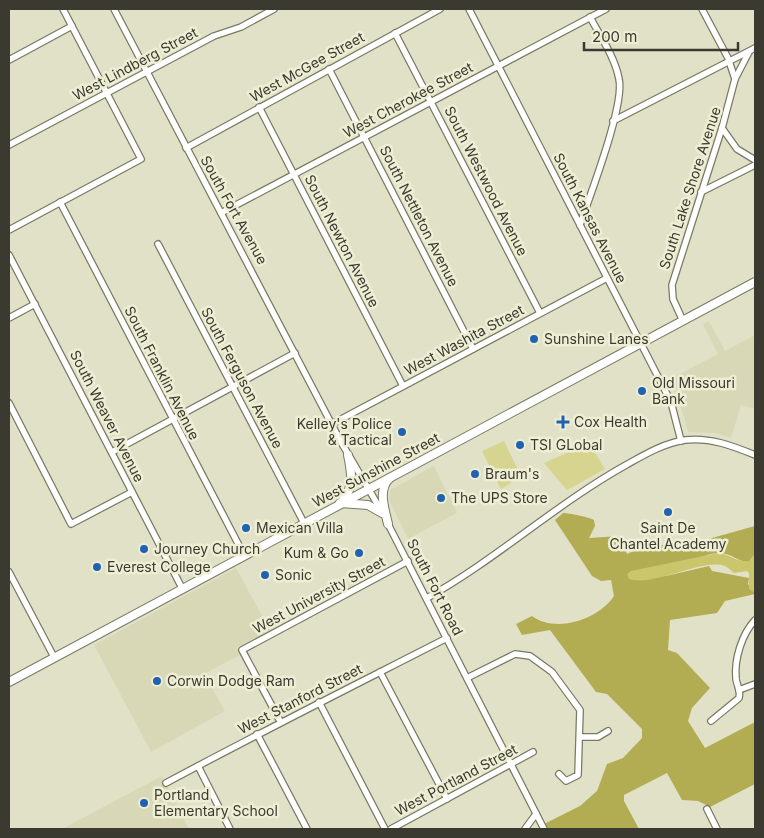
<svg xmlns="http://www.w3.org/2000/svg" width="764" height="838" font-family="Inter,sans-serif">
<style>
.built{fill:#d8d8b7}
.green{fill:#d7d490}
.forest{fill:#b2ad53}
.water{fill:#cac66c}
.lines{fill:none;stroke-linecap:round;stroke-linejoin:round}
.minor-casing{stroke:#7a7963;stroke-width:8}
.major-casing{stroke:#7a7963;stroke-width:10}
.minor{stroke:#fff;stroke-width:5.5}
.major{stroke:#fff;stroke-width:8}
.poi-dot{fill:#2161b2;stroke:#eeeed5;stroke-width:2}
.labels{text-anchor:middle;stroke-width:5;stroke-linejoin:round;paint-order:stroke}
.street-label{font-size:14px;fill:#3a3a30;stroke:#eeeed5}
.poi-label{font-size:14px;fill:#3a3a30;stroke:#eeeed5;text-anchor:start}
</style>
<rect width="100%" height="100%" fill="#e1e1c8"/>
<g class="built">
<path d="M709,321L725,351L755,335V409L741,405L731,438L715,433L688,432L679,400L668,380L718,354L703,324Z"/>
<path d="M434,466L457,513L408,539L389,500L390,490Z"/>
<path d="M236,568L270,630L236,648L240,655L204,674L225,711L151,752L94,645Z"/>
<path d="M162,776L189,829H62Z"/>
</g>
<g class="green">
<path d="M504,441L521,476L501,489L482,451Z"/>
<path d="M589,443L605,469L567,490L544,463Z"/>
</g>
<path class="forest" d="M563,513C569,513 589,517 594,520L595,526L589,538L619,536L627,554L644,546L694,543L755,526V554L749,562C740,562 734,556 726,554C708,548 682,568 666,576L709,566L712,571L749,578L748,584L755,594L725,601L717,613L670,620L668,650L677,653L710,688L692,708L688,721L705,748L755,722V784L710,807L698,801L682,800L667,773L624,795V801L639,829H547L544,824L580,806L597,791L607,764L623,758L642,738V729L607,694L596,692L550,630L522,635L516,624L532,616C556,634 599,619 614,596L611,580L601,581L592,576L555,520Z"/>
<path class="water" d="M718,553C729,554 738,563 749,561L755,554V593L749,589V573L747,571L734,573C731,571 728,567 725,566C701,558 656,587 629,579L627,574L631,571Z"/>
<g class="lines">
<g class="minor-casing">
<g id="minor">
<path d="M114,9L341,442L382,512"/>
<path d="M469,9L671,402L681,441"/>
<path d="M395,33L540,313"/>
<path d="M9,60L72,26"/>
<path d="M329,69L473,349"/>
<path d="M735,79L749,52"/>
<path d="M259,107L403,386"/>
<path d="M613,121L755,48"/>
<path d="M722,128L737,149L755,160"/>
<path d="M9,145L214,36L241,27L274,9"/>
<path d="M186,148L440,9"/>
<path d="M701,192L755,165"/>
<path d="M60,202L244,555"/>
<path d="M221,213L606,9"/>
<path d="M580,225C590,195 625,105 619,79C615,57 600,36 590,17"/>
<path d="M9,230L141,159L63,9"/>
<path d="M158,244L304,523"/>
<path d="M9,255L182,588"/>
<path d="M9,318L35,304"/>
<path d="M683,321L673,299L672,285L722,128L735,79L728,58L702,9"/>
<path d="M9,403L71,524L132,492"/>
<path d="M332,424L607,278"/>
<path d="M112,452L295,353"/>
<path d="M386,520L544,829"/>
<path d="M9,572L54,657"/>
<path d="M427,598C497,559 556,504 626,465C644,455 664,443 685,440C710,437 733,446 755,455"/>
<path d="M380,672L447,799"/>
<path d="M467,678L515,654L530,656L552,672L580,710L578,775L566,781L559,774"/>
<path d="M739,690L755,684"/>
<path d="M319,702L385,829"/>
<path d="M280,721L242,650L408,561"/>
<path d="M711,721L739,698C741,691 737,686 736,679C734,659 742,634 755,620"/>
<path d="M257,734L307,829"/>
<path d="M580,737H598L608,731"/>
<path d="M198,766L230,829"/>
<path d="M166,783C259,733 353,686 447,638"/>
<path d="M707,809L717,829"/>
<path d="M391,829L533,752"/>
<path d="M525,829L536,814"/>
</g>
</g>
<g class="major-casing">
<g id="major">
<path d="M343,500C355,486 351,471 348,455"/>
<path d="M340,503L368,505L382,513"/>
<path d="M388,524C385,510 377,489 390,478"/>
<path d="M9,682L755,282"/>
</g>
</g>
<use href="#minor" class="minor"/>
<use href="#major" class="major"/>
</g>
<g class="poi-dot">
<circle cx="534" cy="339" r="5"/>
<circle cx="642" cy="391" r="5"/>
<path d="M560.5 414.5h5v5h5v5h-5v5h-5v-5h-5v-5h5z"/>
<circle cx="402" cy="432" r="5"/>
<circle cx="520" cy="445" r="5"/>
<circle cx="475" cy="474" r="5"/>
<circle cx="441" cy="498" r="5"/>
<circle cx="668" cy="512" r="5"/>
<circle cx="246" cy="528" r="5"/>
<circle cx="144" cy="549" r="5"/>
<circle cx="359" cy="553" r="5"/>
<circle cx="97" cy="567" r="5"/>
<circle cx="265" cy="575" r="5"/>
<circle cx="157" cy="681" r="5"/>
<circle cx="144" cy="803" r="5"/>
</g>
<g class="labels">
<g class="street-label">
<text transform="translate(135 64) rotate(-28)" y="5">West Lindberg Street</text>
<text transform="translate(307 67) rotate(-29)" y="5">West McGee Street</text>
<text transform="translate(408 100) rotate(-28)" y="5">West Cherokee Street</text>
<text transform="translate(486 181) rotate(63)" y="5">South Westwood Avenue</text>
<text transform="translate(690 188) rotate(-72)" y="5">South Lake Shore Avenue</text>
<text transform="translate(234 210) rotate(61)" y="5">South Fort Avenue</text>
<text transform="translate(419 216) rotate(63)" y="5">South Nettleton Avenue</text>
<text transform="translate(590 218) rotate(63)" y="5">South Kansas Avenue</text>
<text transform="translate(342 241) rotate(63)" y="5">South Newton Avenue</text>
<text transform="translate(464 340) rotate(-28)" y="5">West Washita Street</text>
<text transform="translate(162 373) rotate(63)" y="5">South Franklin Avenue</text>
<text transform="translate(242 378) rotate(62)" y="5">South Ferguson Avenue</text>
<text transform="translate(107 416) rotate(63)" y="5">South Weaver Avenue</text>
<text transform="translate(376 470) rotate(-28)" y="5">West Sunshine Street</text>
<text transform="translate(435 587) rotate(63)" y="5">South Fort Road</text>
<text transform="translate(319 595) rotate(-28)" y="5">West University Street</text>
<text transform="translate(300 699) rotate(-27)" y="5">West Stanford Street</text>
<text transform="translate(456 780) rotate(-28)" y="5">West Portland Street</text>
</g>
<g class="poi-label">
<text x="544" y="344">Sunshine Lanes</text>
<text x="652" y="388">Old Missouri<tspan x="652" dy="16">Bank</tspan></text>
<text x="574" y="427">Cox Health</text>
<text x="392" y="429" text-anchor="end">Kelley's Police<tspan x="392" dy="16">&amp; Tactical</tspan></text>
<text x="530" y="450">TSI GLobal</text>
<text x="485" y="479">Braum's</text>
<text x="451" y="503">The UPS Store</text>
<text x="256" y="533">Mexican Villa</text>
<text x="668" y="533" text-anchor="middle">Saint De<tspan x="668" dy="16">Chantel Academy</tspan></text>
<text x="154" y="554">Journey Church</text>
<text x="349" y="558" text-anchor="end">Kum &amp; Go</text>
<text x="107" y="572">Everest College</text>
<text x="275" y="580">Sonic</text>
<text x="167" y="686">Corwin Dodge Ram</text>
<text x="154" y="800">Portland<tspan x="154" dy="16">Elementary School</tspan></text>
</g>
</g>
<rect width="764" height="838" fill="none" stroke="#3a3a30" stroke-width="20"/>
<path d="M584 42v8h154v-8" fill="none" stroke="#3a3a30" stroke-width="2.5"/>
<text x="592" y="42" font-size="15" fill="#3a3a30" stroke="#eeeed5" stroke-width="4" paint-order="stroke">200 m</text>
</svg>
